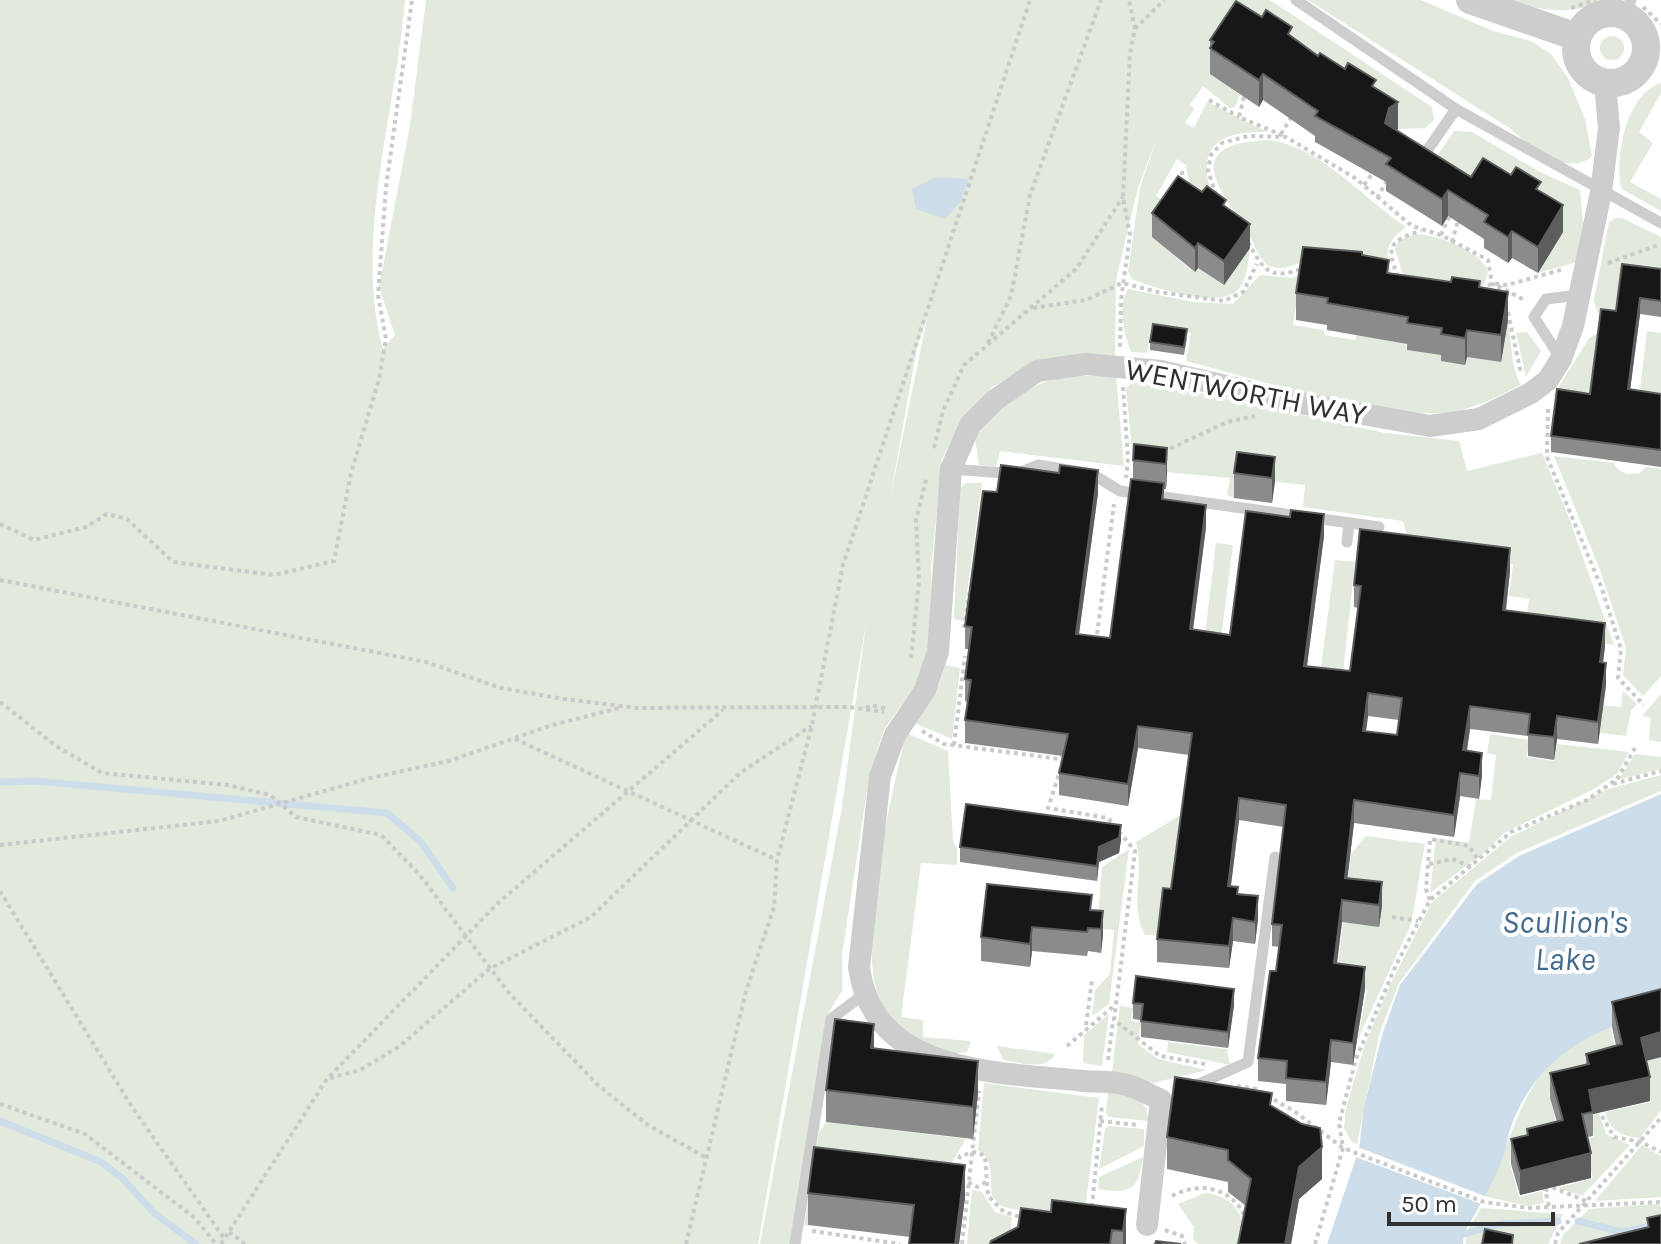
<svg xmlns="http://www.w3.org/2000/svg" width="1661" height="1244" font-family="Karla,sans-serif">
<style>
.green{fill:#e2e9dd;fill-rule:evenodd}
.water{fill:#cdddea}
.pier{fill:#fff}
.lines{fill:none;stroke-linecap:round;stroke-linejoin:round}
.stream{stroke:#cdddea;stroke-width:7}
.path{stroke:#cacaca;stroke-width:4;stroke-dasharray:4 4;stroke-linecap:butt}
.service{stroke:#cdcdcd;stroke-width:11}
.minor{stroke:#cdcdcd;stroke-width:22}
.tertiary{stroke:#cdcdcd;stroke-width:28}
.wall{fill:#8b8b8b;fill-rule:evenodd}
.shaded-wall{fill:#5d5d5d}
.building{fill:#171717;stroke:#5d5d5d;stroke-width:2;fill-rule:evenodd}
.labels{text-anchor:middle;stroke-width:8;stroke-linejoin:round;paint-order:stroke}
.street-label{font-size:30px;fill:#303030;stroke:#fff}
.water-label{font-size:32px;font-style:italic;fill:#446b8c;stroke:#fff}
</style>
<rect width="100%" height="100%" fill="#fff"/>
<g class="green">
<path d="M0,0H405C396,111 353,241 383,349L395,335L379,287L410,126L426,0H1270L1432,107L1434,120L1425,128L1398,129L1372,113L1238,84L1234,90L1240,95L1235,107L1230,108L1203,86L1190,105L1194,109L1185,123L1194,128L1207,102L1267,132C1214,131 1195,149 1214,201L1190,188L1186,165L1177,159L1156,196L1166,202L1177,259L1194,272L1198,268L1223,285L1250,248C1248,263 1247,287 1232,294C1208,306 1155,288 1132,279L1128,271L1140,188L1157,137L1138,188L1116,280L1115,356L1035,364L992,387L961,423L942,459L931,569L933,628L922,675L884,730L870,771L842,955V991L826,1017L815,1114L791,1244H760L842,807L866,624L758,1244H0ZM928,314L890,498L917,348Z"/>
<path d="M1308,0H1421L1493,31L1531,41L1551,54L1568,78L1585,119L1592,156C1569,178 1528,147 1511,129Z"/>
<path d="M1508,0H1607C1572,15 1544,12 1508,0Z"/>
<circle cx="1612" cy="48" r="12"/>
<path d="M1661,83V93L1639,132L1653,143L1630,182L1661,199V211L1622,189C1614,158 1626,94 1661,83Z"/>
<path d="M1454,131L1472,132L1540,172L1580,190L1583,223L1577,262L1538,273L1563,231L1440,164L1439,153Z"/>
<path d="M1270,140C1323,148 1363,199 1406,227C1386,242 1384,252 1392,275C1368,271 1336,259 1312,260C1297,261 1286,273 1270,266C1257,261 1253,237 1244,226C1209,177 1190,143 1270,140Z"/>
<path d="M1615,218H1622L1661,237V284L1618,311L1603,316L1597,311L1594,300L1609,222Z"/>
<path d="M1416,234C1439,235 1480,250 1488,272L1485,283L1477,290L1404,278L1395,249L1399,240Z"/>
<path d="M1301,273L1293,325L1324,330V335L1355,340L1357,334L1405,344L1407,350L1442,355L1465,365L1467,357L1501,362L1508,319L1513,363L1520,385C1498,397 1476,408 1451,412C1383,421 1256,379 1186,361L1191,333L1151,327L1147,353L1131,352C1124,333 1117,307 1128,289L1194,302L1233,304L1260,275L1293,278Z"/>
<path d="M1647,331L1661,333V401L1639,398Z"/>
<path d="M1527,332L1541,351L1526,377L1516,333Z"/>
<path d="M1600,332L1591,401L1553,396L1589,338Z"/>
<path d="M1070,376H1116L1124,466L1000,451L996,467L979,465L975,438C1001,402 1026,384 1070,376Z"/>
<path d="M1132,382L1205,394L1385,433L1459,441L1467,471L1542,453L1569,518L1614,645L1505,630L1526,622L1529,599L1509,596L1513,564L1395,550L1406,532L1403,521L1303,507L1305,485L1237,477L1234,498L1227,495L1230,478L1134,469L1126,389Z"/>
<path d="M1554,456L1614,463C1619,474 1629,475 1640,473L1646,467L1661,469V676L1643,696L1623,675L1626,648L1600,570Z"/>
<path d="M966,483H982L963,621L954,619L960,488Z"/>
<path d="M1216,543L1233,545L1221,638L1205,636Z"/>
<path d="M1335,560L1355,562L1341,692L1318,689Z"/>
<path d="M945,665L960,668L952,739L914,723L939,685Z"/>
<path d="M1623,691L1637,704L1631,711L1626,736L1594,732L1603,705L1621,707Z"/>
<path d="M1661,694V742L1649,740L1651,718L1642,716Z"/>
<path d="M906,733L948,751L953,841L957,848V865L921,863L901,1017L923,1020V1037L971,1041L967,1052C948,1055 939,1050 921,1042C900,1032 882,1011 876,988C860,925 891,798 906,733Z"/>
<path d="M1490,734L1529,740L1527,757L1554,761L1557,744L1629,752L1617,774L1594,789L1504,833L1486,851L1430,893L1436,838L1469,843L1476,799L1491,800L1496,755L1487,753Z"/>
<path d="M1635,754L1661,757V769L1618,780Z"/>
<path d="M1661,775V791L1517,853L1475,881L1399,983L1379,1035L1357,1144L1351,1141L1344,1128L1346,1108L1364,1047L1389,987L1432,902L1512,836L1608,789Z"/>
<path d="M1182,814L1171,906L1159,935H1145C1129,904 1145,874 1136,842Z"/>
<path d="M1366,836L1425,844L1411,924L1358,1039L1367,990L1336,984L1351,854Z"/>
<path d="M1129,849L1109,1004L1092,1016L1095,990L1110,974L1114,930L1097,928L1102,867Z"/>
<path d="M1120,1006L1133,1008L1131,1021L1141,1022L1138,1044L1158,1059L1207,1070L1153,1083L1112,1072Z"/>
<path d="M1109,1014L1102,1066L1083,1063L1084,1035Z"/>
<path d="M1610,1026L1621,1072L1549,1093L1562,1147L1509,1161L1519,1197L1542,1191L1544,1203L1527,1206L1484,1196C1511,1145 1520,1082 1570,1045C1581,1037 1597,1032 1610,1026Z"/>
<path d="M1168,1042L1227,1049L1230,1065L1167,1052Z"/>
<path d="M997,1046L1055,1054C1045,1072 1021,1062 1003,1060Z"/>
<path d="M1661,1049V1110L1640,1138C1621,1136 1611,1132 1605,1112L1651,1102L1640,1055Z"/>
<path d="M984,1083L1099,1098L1084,1218L1012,1209L1001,1206L992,1196C989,1177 996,1162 978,1150Z"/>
<path d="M1108,1092C1127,1094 1149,1097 1148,1121L1109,1117L1106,1113Z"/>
<path d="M1597,1108L1606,1134L1630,1145L1582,1196L1558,1188L1593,1178L1583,1140L1594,1137L1588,1110Z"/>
<path d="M826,1122L966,1139L951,1164L965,1187V1197L804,1226L819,1133Z"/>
<path d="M1108,1126L1144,1129V1146L1099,1169L1105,1129Z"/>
<path d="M1642,1145L1661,1156V1197L1595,1201Z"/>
<path d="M1143,1157C1138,1191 1131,1194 1098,1189L1099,1177Z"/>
<path d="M972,1190L982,1192L995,1212L1012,1217L1009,1244H967Z"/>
<path d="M1205,1193C1232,1195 1251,1217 1238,1244H1198L1193,1239L1194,1227L1178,1204Z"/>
<path d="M1658,1204L1661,1207V1225L1631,1244H1560L1563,1235L1589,1209Z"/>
<path d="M1481,1208L1563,1214L1548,1244H1466V1233Z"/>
</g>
<g class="water">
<path d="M937,177L968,179L961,201L945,219L916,209L912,189Z"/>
<path d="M1661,794V1012C1595,1027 1541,1054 1513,1121C1508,1134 1506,1149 1501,1162C1492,1187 1476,1211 1464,1234L1463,1244H1327L1359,1149L1364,1107L1382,1035L1400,985L1477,884L1519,856Z"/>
</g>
<path class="pier" d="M1355,1146L1487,1197L1484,1205L1353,1156Z"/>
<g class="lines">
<g class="stream">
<path d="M0,782L35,781L387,813L421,842L453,888"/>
<path d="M0,1121L101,1162L123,1179L154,1213L196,1244"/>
<path d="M1578,1221L1621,1232L1661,1224"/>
<path d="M1464,1234L1500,1224L1558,1221"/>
</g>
<g class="path">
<path d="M1643,7L1661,24"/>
<path d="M1571,8L1595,0"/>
<path d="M1135,29L1164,0"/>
<path d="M1244,97L1239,117L1284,136"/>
<path d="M1209,100L1239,117"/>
<path d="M1281,134L1292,116"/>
<path d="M1182,171L1183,185"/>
<path d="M1364,185L1374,171"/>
<path d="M1216,195L1208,170L1211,155L1222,143L1248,136L1286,137L1355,178L1412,226L1441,235L1488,260L1492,283L1501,293"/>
<path d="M1377,198L1388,179"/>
<path d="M1441,235L1449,217"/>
<path d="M1248,242C1264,270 1268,281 1305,268"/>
<path d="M1452,242L1458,221"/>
<path d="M1608,263L1661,244"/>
<path d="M1398,277C1385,245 1391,240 1421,231"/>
<path d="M1498,286L1526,301"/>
<path d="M1482,291L1492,283L1507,285L1564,269"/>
<path d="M1033,308L1086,300L1122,283L1158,292L1224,301L1243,292L1257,264"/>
<path d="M1508,312L1521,374"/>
<path d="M988,343L1011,296L1030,195L1101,0"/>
<path d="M1120,347L1121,300L1130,235L1123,197L1130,53L1135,29L1129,0"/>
<path d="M1123,387L1128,458L1126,478"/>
<path d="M1548,409L1547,457L1602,589L1621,649L1618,678L1644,705"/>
<path d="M934,448L943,411L964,365L1076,269L1123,197"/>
<path d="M1163,452L1227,422L1255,416"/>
<path d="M0,524L34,540L86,527L107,514L127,519L173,562L274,575L334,561L351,473L379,379L386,339L378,295L386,187L412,0"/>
<path d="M0,580L426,662L501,688L564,699L637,708L849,707L884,712"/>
<path d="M964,628L970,589"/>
<path d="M1096,642L1114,504"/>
<path d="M911,658L919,581L916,520L927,476"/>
<path d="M0,702L56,746L102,773L228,785L270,795L296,817L381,835L419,874L509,993L599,1086L648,1125L705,1157"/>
<path d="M866,708L872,705L887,709"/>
<path d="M922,731L944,744L1060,759L1066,754"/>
<path d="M515,739L777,860"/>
<path d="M954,745L965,656"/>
<path d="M1061,768L1048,808L1108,818L1135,851L1114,1020L1160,1056L1205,1064"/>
<path d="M1613,784L1661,771"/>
<path d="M0,845L219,821L370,778L449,761L552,725L623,707"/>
<path d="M1429,864L1452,859L1472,867"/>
<path d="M0,891L132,1107L224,1238"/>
<path d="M1430,900L1426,889L1430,839L1469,846L1479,861"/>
<path d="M1392,917L1418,921"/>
<path d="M1086,1025L1092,980"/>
<path d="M1067,1046L1115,1005"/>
<path d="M1108,1060L1113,1021"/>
<path d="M330,1078L360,1070L400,1046L489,969L591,917L740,773L811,726"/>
<path d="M1237,1086L1256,1089L1294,1111L1343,1148L1484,1202L1528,1208L1661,1202"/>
<path d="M0,1104L85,1134L195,1218L216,1244"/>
<path d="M1602,1116L1614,1137L1641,1142L1661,1152"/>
<path d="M1100,1121L1138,1125"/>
<path d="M957,1167L960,1156L976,1152L985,1156L988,1196L1004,1212L1024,1218"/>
<path d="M961,1179L977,1187L986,1182"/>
<path d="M1172,1196C1199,1181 1232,1187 1245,1217"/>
<path d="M1549,1206L1545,1190L1554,1188L1586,1201"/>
<path d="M1092,1207L1102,1104"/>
<path d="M1165,1230L1182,1236L1185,1244"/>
<path d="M812,1231L900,1244"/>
<path d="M229,1232L245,1244"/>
<path d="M221,1244L327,1079L498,903L723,710"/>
<path d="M686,1244L746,991L774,907L777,860L812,725L843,565L1030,0"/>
<path d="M962,1244L979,1091"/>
<path d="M1315,1244L1343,1148L1339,1123L1356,1059L1396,965L1430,900L1511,832L1587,800L1617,779L1635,748"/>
<path d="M1555,1244L1558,1233L1661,1118"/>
</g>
<g class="service">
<path d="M1296,0L1456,109L1661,223"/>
<path d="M1623,15L1631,0"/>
<path d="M1417,151L1424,155L1456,109"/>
<path d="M1561,359L1534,317L1546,299L1579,295"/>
<path d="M951,469L1016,474L1038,465L1092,474L1120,491L1379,527"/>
<path d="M1347,542L1349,523"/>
<path d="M1192,1087L1248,1062L1275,857"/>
<path d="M795,1244L831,1019L863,995"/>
</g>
<path class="minor" d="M1147,1225L1161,1100C1150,1095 1139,1088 1127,1085C1114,1081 1098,1082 1084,1081C1000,1072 873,1076 859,967L880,776L895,735L925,690L938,652L951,469L970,425L995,400L1037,371L1086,364L1161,371L1300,403L1430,426L1479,419L1531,393L1548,380L1561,359L1573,326L1601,192L1609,128L1605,83"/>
<g class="tertiary">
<path d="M1470,0L1577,37"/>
<circle cx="1611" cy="48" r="35"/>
</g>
</g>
<g class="wall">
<path d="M1292,37L1318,56L1376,89L1398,129L1396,130L1471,177L1541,192L1563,232L1538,273L1512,258L1508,263L1484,248V239L1448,216L1442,226L1386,191V182L1315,142V136L1263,100L1259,107L1210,74V40Z"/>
<path d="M1202,192L1226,207L1250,248L1224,285L1198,268L1195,272L1152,237V213Z"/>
<path d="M1362,256L1389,273L1480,287L1508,320L1501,362L1467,357L1465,365L1441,361V355L1407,350V344L1327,330V325L1296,320V293Z"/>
<path d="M1661,269V317L1640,314L1630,390L1661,394V467L1551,452V436L1590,394L1616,311Z"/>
<path d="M1187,338L1184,355L1150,350V342Z"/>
<path d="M1167,448V472L1166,489H1164V499L1206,527L1193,630L1230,635L1324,536L1307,666L1350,671L1358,608L1354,607V585L1510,571L1506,611L1605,646L1603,663L1606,685L1598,744L1557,739L1554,760L1528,756V736L1470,729L1467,751L1482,775L1479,799L1460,796L1454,837L1354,823L1347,878L1382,905L1379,927L1342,922L1337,964L1365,989L1353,1065L1331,1062L1326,1105L1286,1101V1084L1258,1081V1058L1276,971L1279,947L1272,946V924L1284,827L1239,820L1231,886L1258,919L1255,944L1233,941L1229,968L1157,962V939L1171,889L1189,755L1138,748L1128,806L1059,795V773L1063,756L965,743V720L968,702L965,701V679L969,649H965V626L997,492L1098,493L1079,634L1110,638L1133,479V460ZM1368,716L1399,720L1397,735L1366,731Z"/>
<path d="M1275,457V481L1272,503L1234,498V473Z"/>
<path d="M1121,840L1119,853L1099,862L1097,881L960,862V847Z"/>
<path d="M1092,910L1103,934L1101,953L1088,951L1087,956L1032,951L1030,967L981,961V937Z"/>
<path d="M1661,989V1057L1646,1061L1650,1101L1593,1114V1136L1587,1137L1591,1178L1520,1195L1511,1164V1139L1527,1136V1129L1557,1122L1550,1098V1073L1586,1064V1054L1616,1046L1612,1027V1002Z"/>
<path d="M1133,1003L1234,1005L1228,1048L1141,1037V1020L1133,1019Z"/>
<path d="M874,1048L978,1093L973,1139L826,1122V1090Z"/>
<path d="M1272,1106L1322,1179L1299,1199L1291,1244H1238L1246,1206L1228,1192V1182L1167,1169V1137Z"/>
<path d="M808,1193L965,1197L959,1244H909L910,1237L808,1225Z"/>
<path d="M1126,1209V1244H990L1051,1212Z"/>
</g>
<g class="shaded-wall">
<path d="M1263,74V100L1259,107V80Z"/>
<path d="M1398,102V129L1389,134L1385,123L1389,108Z"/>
<path d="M1448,190V216L1442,226V199Z"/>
<path d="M1563,205V232L1538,273V247Z"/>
<path d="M1250,224V248L1224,285V261Z"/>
<path d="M1512,231V258L1508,263V237Z"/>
<path d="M1198,243V268L1195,272V248Z"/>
<path d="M1508,292V320L1501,362V335Z"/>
<path d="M1640,298V314L1628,406V389Z"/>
<path d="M1467,330V357L1465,365V338Z"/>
<path d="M1167,448V472L1166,489V464Z"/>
<path d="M1275,457V481L1272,503V478Z"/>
<path d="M1098,470V493L1076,656V634Z"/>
<path d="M1206,505V527L1190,652V629Z"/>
<path d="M1324,514V536L1304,688V666Z"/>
<path d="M1510,548V571L1503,633V610Z"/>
<path d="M1605,623V646L1600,685V662Z"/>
<path d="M1606,663V685L1598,744V722Z"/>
<path d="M1368,693V716L1363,753V731Z"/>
<path d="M1470,706V729L1463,773V750Z"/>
<path d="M1557,716V739L1554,760V737Z"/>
<path d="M1138,726V748L1128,806V784Z"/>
<path d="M1482,753V775L1479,799V776Z"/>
<path d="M1460,773V796L1454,837V815Z"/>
<path d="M1239,798V820L1228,908V886Z"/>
<path d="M1354,800V823L1345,900V878Z"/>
<path d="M1121,825V840L1119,853L1099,862L1097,881V866L1099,847Z"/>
<path d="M1382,882V905L1379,927V905Z"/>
<path d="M1258,896V919L1255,944V922Z"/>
<path d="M1342,900V922L1334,986V963Z"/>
<path d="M1103,911V934L1101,953V929Z"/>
<path d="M1233,918V941L1229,968V946Z"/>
<path d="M1032,927V951L1030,967V944Z"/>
<path d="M1365,967V989L1353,1065V1043Z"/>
<path d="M1234,989V1005L1228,1048V1032Z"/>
<path d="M874,1024V1056L871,1048Z"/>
<path d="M1661,1032V1057L1641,1062V1038Z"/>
<path d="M1331,1040V1062L1326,1105V1082Z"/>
<path d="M978,1061V1093L973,1139V1107Z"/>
<path d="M1650,1077V1101L1593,1114L1589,1090Z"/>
<path d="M1322,1147V1179L1299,1199L1291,1244H1285L1299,1167Z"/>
<path d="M1591,1153V1178L1520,1195V1171Z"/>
<path d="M965,1165V1197L959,1244H955Z"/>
<path d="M1126,1209V1244H1123V1231Z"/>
</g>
<g class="building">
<path d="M1236,1L1262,17L1266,10L1292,27L1288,34L1318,56L1320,53L1345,69L1348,63L1376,80L1372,86L1398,102L1389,108L1385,123L1471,177L1483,158L1511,175L1516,167L1541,182L1536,189L1563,205L1538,247L1512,231L1508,237L1484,222L1488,215L1448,190L1442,199L1386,164L1391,158L1315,116L1318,111L1263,74L1259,80L1210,48L1214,42L1210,40Z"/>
<path d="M1178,176L1202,192L1207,186L1226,200L1223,205L1250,224L1224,261L1198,243L1195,248L1152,213Z"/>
<path d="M1303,247L1362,252V255L1389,260L1387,273L1451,282L1452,277L1480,281L1479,287L1508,292L1501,335L1467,330L1465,338L1441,334L1442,328L1407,323L1408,317L1327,303L1328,298L1296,293Z"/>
<path d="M1622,264L1661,269V301L1640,298L1628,389L1661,394V450L1551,436L1557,389L1590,394L1601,309L1616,311Z"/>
<path d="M1153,324L1187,329L1184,347L1150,342Z"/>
<path d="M1134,444L1167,448L1166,464L1133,460Z"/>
<path d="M1237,452L1275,457L1272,478L1234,473Z"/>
<path d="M1001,465L1059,473L1060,465L1098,470L1076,634L1110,638L1131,479L1164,483L1162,499L1206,505L1190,629L1230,635L1246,511L1290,517L1291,510L1324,514L1304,666L1350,671L1361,586L1354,585L1360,529L1510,548L1503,610L1605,623L1600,662L1606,663L1598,722L1557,716L1554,737L1528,734L1530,714L1470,706L1463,750L1482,753L1479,776L1460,773L1454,815L1354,800L1345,878L1382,882L1379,905L1342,900L1334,963L1365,967L1353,1043L1331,1040L1326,1082L1286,1078L1287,1061L1258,1058L1270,971H1276L1282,925L1272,924L1286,805L1239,798L1228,886L1238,887L1237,894L1258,896L1255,922L1233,918L1229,946L1157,939L1163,888L1171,889L1192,733L1138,726L1128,784L1059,773L1068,734L965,720L971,680L965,679L972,627L965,626L983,491L997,492ZM1368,693L1402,698L1397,735L1363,731Z"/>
<path d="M966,804L1121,825L1119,838L1099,847L1097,866L960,847Z"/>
<path d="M987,884L1092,895L1090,910L1103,911L1101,929L1088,928L1087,932L1032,927L1030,944L981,937Z"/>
<path d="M1136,976L1234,989L1228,1032L1141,1021L1143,1004L1133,1003Z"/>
<path d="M1661,989V1032L1641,1038L1650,1077L1589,1090L1593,1112L1582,1114L1591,1153L1520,1171L1511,1139L1528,1135L1527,1129L1563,1120L1550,1073L1589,1064L1586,1054L1622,1044L1612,1002Z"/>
<path d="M835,1019L874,1024L871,1048L978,1061L973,1107L826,1090Z"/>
<path d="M1175,1077L1272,1093L1270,1105L1302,1124L1320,1128L1322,1147L1299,1167L1285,1244H1238L1251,1179L1228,1160V1150L1167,1137Z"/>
<path d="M814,1147L965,1165L955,1244H909L914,1205L808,1193Z"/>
<path d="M1052,1200L1126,1209L1123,1231L1112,1230L1110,1244H990L991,1241L1018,1227L1021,1208L1051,1212Z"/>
<path d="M1661,1215V1244H1579L1649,1227L1647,1218Z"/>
<path d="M1485,1229L1513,1235L1512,1244H1482Z"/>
<path d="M1156,1241L1181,1244H1155Z"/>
</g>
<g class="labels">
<g class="street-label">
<text transform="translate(1246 392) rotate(11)" y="10">WENTWORTH WAY</text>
</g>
<g class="water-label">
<text x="1565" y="933">Scullion's<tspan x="1565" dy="37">Lake</tspan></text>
</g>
</g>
<path d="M1389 1212v12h164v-12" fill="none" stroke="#303030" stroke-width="4"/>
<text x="1401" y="1212" font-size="24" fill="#303030" stroke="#ffffff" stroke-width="6" paint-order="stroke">50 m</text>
</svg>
